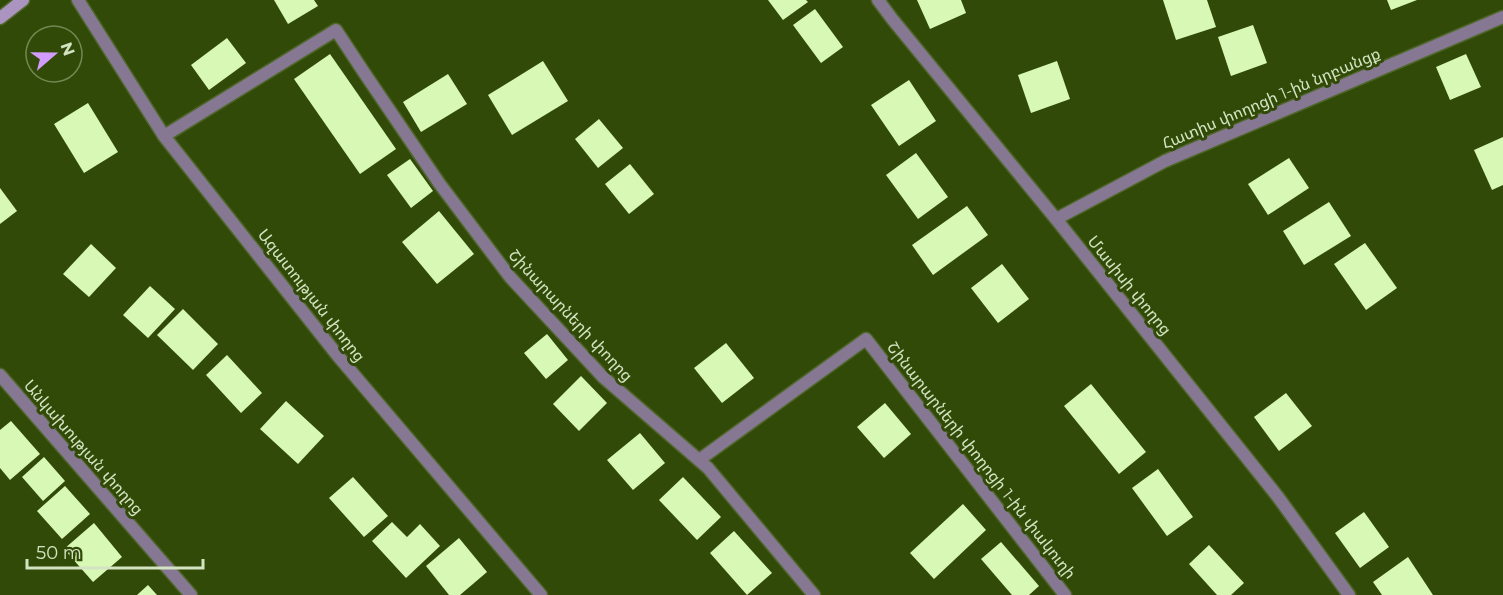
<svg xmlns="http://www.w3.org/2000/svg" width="1503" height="595" font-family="Montserrat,'Noto Sans Armenian',sans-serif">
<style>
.building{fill:#d8f9b5}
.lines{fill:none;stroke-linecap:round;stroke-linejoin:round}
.minor-casing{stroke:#4e6629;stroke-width:15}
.tertiary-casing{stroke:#4e6629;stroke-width:15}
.secondary-casing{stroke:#4e6629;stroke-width:15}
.minor{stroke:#867792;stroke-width:12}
.tertiary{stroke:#867792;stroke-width:12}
.secondary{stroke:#ac94c0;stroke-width:12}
.labels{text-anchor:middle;stroke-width:6;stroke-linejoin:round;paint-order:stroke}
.street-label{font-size:16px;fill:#d4e4c3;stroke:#314a07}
</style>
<rect width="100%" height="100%" fill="#314a07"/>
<g class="building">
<path d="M274,0H314L318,6L288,24Z"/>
<path d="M768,0H806L808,2L783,20Z"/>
<path d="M917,0H961L966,13L930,29Z"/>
<path d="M1163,0H1207L1216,27L1176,40Z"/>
<path d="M1387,0H1417L1391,10Z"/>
<path d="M815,9L843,47L821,63L793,25Z"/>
<path d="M1253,25L1267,63L1231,76L1218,37Z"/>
<path d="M227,38L246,63L209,90L191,65Z"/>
<path d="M330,54L396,149L360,174L294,79Z"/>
<path d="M1466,54L1481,87L1450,100L1436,67Z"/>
<path d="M543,61L568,101L512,135L488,95Z"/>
<path d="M1057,61L1070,99L1031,113L1018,75Z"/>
<path d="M448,74L467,104L421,132L403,102Z"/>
<path d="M909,80L936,121L899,146L871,105Z"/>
<path d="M88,103L118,152L84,173L54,124Z"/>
<path d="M599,119L623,148L598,168L575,139Z"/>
<path d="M1503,137V185L1492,190L1474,150Z"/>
<path d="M916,153L948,197L918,219L886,175Z"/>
<path d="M1289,158L1309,188L1268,215L1248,184Z"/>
<path d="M410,159L433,191L411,208L387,175Z"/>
<path d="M630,164L654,194L629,214L605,184Z"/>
<path d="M0,188L17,211L0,224Z"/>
<path d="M1329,202L1351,236L1304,265L1283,231Z"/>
<path d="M967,206L988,235L933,275L912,245Z"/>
<path d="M439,211L474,254L437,284L402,242Z"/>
<path d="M1365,243L1397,288L1366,310L1334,264Z"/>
<path d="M91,244L116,268L89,297L63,274Z"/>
<path d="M1002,264L1029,299L998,323L971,288Z"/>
<path d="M150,286L175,309L148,338L123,315Z"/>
<path d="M183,309L218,344L193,370L157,335Z"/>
<path d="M547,334L568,360L546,379L524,353Z"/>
<path d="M726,343L754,378L722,403L694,368Z"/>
<path d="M227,355L262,393L241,413L206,375Z"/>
<path d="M581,376L607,403L579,431L553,404Z"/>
<path d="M1091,384L1146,452L1119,474L1064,406Z"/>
<path d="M1286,393L1312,426L1279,451L1254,417Z"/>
<path d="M286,401L324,436L298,464L260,429Z"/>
<path d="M885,403L911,434L884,458L857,427Z"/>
<path d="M11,421L40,454L10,480L0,468V430Z"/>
<path d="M640,433L665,463L633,490L607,460Z"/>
<path d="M44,457L65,481L43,501L22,477Z"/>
<path d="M1158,469L1193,517L1167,536L1132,488Z"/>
<path d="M353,477L388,516L364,537L329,498Z"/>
<path d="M683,477L721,517L697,540L659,500Z"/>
<path d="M65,486L90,514L62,539L37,511Z"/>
<path d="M963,504L986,530L934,579L910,553Z"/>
<path d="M1364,512L1389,547L1360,568L1335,533Z"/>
<path d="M392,522L407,537L420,524L440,546L406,578L372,541Z"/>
<path d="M94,523L122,557L93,582L64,549Z"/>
<path d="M734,531L772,573L747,595L710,553Z"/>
<path d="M459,538L487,572L460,595H449L426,566Z"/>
<path d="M1001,542L1039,586L1029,595H1012L981,559Z"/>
<path d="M1209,545L1244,583L1231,595H1217L1189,564Z"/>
<path d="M1408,557L1433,595H1382L1373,582Z"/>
<path d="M148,585L157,595H137Z"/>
</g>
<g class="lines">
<g class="minor-casing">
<g id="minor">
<path d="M878,0L893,20L1056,219L1278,497L1349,595"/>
<path d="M164,136L336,30L363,71L439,183L510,277L603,377L708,468L814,595"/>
<path d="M1056,219L1165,161L1503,17"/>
<path d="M0,375L191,595"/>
<path d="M699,460L866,339L1065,595"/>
</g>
</g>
<g class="tertiary-casing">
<path id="tertiary" d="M78,0L164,136L338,356L541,595"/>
</g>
<g class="secondary-casing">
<path id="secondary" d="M0,18L23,0"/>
</g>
<use href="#minor" class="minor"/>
<use href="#tertiary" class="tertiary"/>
<use href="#secondary" class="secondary"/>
</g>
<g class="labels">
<g class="street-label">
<text transform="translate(1271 98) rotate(-23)" y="6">Հատիս փողոցի 1-ին նրբանցք</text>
<text transform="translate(1130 285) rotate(51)" y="6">Մասիսի փողոց</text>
<text transform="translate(312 295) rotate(52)" y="6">Ազատության փողոց</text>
<text transform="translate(571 315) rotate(47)" y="6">Շինարարների փողոց</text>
<text transform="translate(84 447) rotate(49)" y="6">Անկախության փողոց</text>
<text transform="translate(982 460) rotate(52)" y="6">Շինարարների փողոցի 1-ին փակուղի</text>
</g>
</g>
<g transform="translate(54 54) rotate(70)"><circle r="28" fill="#314a07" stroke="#728852" stroke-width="1.5"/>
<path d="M0-4.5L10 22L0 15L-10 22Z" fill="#d29cfd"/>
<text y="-9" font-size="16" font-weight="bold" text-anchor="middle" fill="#d4e4c3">N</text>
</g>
<path d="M27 559v9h176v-9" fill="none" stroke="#d4e4c3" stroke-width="3"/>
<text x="36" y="559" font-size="18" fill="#d4e4c3" stroke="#314a07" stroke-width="4.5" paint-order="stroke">50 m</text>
</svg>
